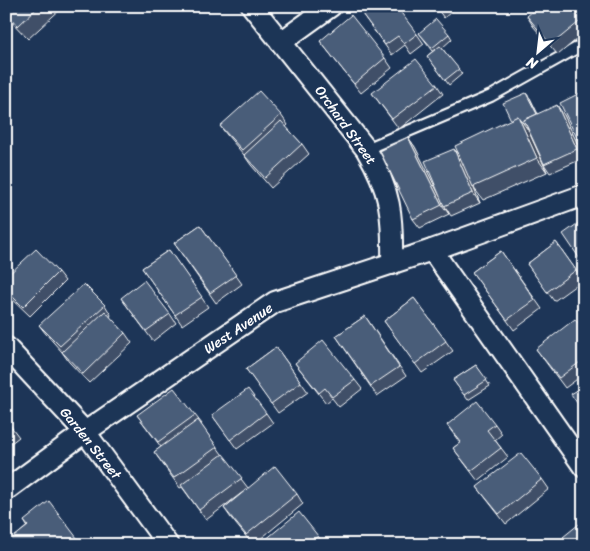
<svg xmlns="http://www.w3.org/2000/svg" width="590" height="551" font-family="Sriracha,sans-serif">
<style>
.lines{fill:none;stroke-linecap:round;stroke-linejoin:round}
.lane-casing{stroke:#fff;stroke-width:14}
.street-casing{stroke:#fff;stroke-width:24}
.lane{stroke:#1d3557;stroke-width:10}
.street{stroke:#1d3557;stroke-width:20}
.wall{fill:#405068;stroke:#fff}
.shaded-wall{fill:#344155;stroke:#fff}
.building{fill:#4a5d79;stroke:#fff}
.labels{text-anchor:middle;stroke-width:5;stroke-linejoin:round;paint-order:stroke}
.street-label{font-size:14px;fill:#fff;stroke:#1d3557}
</style>
<rect width="100%" height="100%" fill="#1d3557"/>
<filter id="ink" filterUnits="userSpaceOnUse"><feTurbulence type="fractalNoise" baseFrequency=".02" numOctaves="2"/><feDisplacementMap in="SourceGraphic" scale="10" xChannelSelector="R" yChannelSelector="G"/><feConvolveMatrix kernelMatrix="1 2 1 2 8 2 1 2 1" color-interpolation-filters="sRGB"/></filter>
<g filter="url(#ink)">
<g class="lines">
<g class="lane-casing">
<path id="lane" d="M366,149L491,96L584,44"/>
</g>
<g class="street-casing">
<g id="street">
<path d="M252,6L366,149C391,191 393,215 392,264"/>
<path d="M281,42L331,6"/>
<path d="M432,250L584,467"/>
<path d="M6,347L85,432L168,545"/>
<path d="M6,490L85,432L275,302L432,250L584,195"/>
</g>
</g>
<use href="#lane" class="lane"/>
<use href="#street" class="street"/>
</g>
<g class="wall">
<path d="M6,6H64L28,39L6,16Z"/>
<path d="M435,6H458L444,18Z"/>
<path d="M584,6V33L558,55L533,26L527,16Z"/>
<path d="M357,7L417,34L424,44L411,54L405,45L392,55Z"/>
<path d="M419,33L449,34L452,39L442,48L462,74L449,85L427,56L433,51Z"/>
<path d="M320,41L385,58L392,68L361,93L327,50Z"/>
<path d="M437,85L443,94L399,129L372,93Z"/>
<path d="M584,91V150L581,146Z"/>
<path d="M530,98L538,114L564,115L584,158L550,173L544,164L527,128L547,172L483,200L473,187L469,177L480,203L451,216L446,208L449,214L420,228L413,219L408,137L415,147L441,200L460,157L511,120Z"/>
<path d="M281,115L288,125L286,127L302,144L309,154L271,188L251,165L244,155L227,135L220,126Z"/>
<path d="M200,225L242,284L216,303L174,243Z"/>
<path d="M556,242L583,280L554,301L527,264Z"/>
<path d="M169,250L208,307L182,325L142,268Z"/>
<path d="M501,251L542,309L514,330L472,272Z"/>
<path d="M58,272L65,281L30,316L6,293V277Z"/>
<path d="M121,298L170,314L176,323L153,341Z"/>
<path d="M414,298L453,351L422,373L384,321Z"/>
<path d="M105,305L111,315L110,317L125,333L132,343L89,383L69,362L62,352L46,334L39,325Z"/>
<path d="M365,316L406,376L377,396L336,336Z"/>
<path d="M584,330V374L565,388L536,349Z"/>
<path d="M276,347L308,392L278,413L246,369Z"/>
<path d="M295,363L355,380L362,389L339,407L332,398L326,403Z"/>
<path d="M476,365L490,386L468,400L453,380Z"/>
<path d="M266,413L273,423L237,449L212,415Z"/>
<path d="M137,415H195L202,424L201,425L222,454L248,488L297,494L303,504L253,545L231,518L224,508L247,489L206,520L182,487L180,488L154,452L161,447Z"/>
<path d="M6,420L19,437L6,447Z"/>
<path d="M495,424L502,434L495,440L508,457L478,481L453,448L460,443L447,425Z"/>
<path d="M542,479L549,489L506,524L477,487Z"/>
<path d="M24,521L77,538L82,545H6L27,526Z"/>
<path d="M318,536L324,545H259Z"/>
</g>
<g class="shaded-wall">
<path d="M526,93L530,98L541,122L538,117Z"/>
<path d="M557,105L564,115L584,158L577,149Z"/>
<path d="M518,116L528,130L547,172L537,158Z"/>
<path d="M408,137L415,147L449,214L442,205Z"/>
<path d="M454,149L461,158L480,203L473,193Z"/>
</g>
<g class="building">
<path d="M6,6H39L18,26L6,13Z"/>
<path d="M358,6H396L417,34L404,44L398,36L385,45L357,7Z"/>
<path d="M539,6H584V18L551,45L527,16Z"/>
<path d="M351,15L385,58L354,84L320,41Z"/>
<path d="M436,19L449,34L432,48L419,33Z"/>
<path d="M440,46L459,69L445,80L427,56Z"/>
<path d="M416,59L437,85L392,119L372,93Z"/>
<path d="M259,91L281,115L242,150L220,126Z"/>
<path d="M584,91V144L581,146L560,103Z"/>
<path d="M526,93L537,114L524,120L525,123H523L518,116L511,120L503,103Z"/>
<path d="M557,105L577,149L544,164L524,120Z"/>
<path d="M518,116L537,158L473,187L455,146Z"/>
<path d="M281,121L302,144L265,178L244,155Z"/>
<path d="M408,137L442,205L413,219L380,151Z"/>
<path d="M454,149L473,193L444,206L425,161Z"/>
<path d="M584,219V265L563,234Z"/>
<path d="M200,225L236,275L210,293L174,243Z"/>
<path d="M556,242L576,270L547,292L527,264Z"/>
<path d="M36,249L58,272L23,307L6,290V277Z"/>
<path d="M169,250L202,297L175,315L142,268Z"/>
<path d="M501,251L535,300L507,320L472,272Z"/>
<path d="M144,280L170,314L146,331L121,298Z"/>
<path d="M84,284L105,305L60,346L39,325Z"/>
<path d="M414,298L446,341L415,364L384,321Z"/>
<path d="M105,311L125,333L83,374L62,352Z"/>
<path d="M365,316L399,367L371,386L336,336Z"/>
<path d="M575,319L584,330V359L559,378L536,349Z"/>
<path d="M323,340L355,380L332,397L325,388L319,393L295,363Z"/>
<path d="M276,347L301,382L271,404L246,369Z"/>
<path d="M476,365L487,380L464,395L453,380Z"/>
<path d="M584,386V413L571,394Z"/>
<path d="M174,388L195,415L158,442L137,415Z"/>
<path d="M248,389L266,413L230,440L212,415Z"/>
<path d="M477,401L495,424L487,430L501,448L471,471L453,448L461,442L447,425Z"/>
<path d="M6,420L12,427L6,432Z"/>
<path d="M198,420L217,447L174,478L154,452Z"/>
<path d="M521,453L542,479L499,514L477,487Z"/>
<path d="M223,454L242,478L199,510L181,485Z"/>
<path d="M275,466L297,494L246,535L224,508Z"/>
<path d="M49,501L77,538L69,545H6V543L28,526L24,521Z"/>
<path d="M299,512L318,536L307,545H259Z"/>
<path d="M584,520V545H569L563,537Z"/>
<path d="M319,542L321,545H315Z"/>
</g>
</g>
<g class="labels">
<g class="street-label">
<text transform="translate(346 125) rotate(54)" y="5">Orchard Street</text>
<text transform="translate(238 328) rotate(-34)" y="5">West Avenue</text>
<text transform="translate(91 443) rotate(51)" y="5">Garden Street</text>
</g>
</g>
<rect width="590" height="551" fill="none" stroke="#1d3557" stroke-width="25"/>
<rect x="12" y="12" width="565" height="526" fill="none" stroke="#fff" stroke-width="2" filter="url(#ink)"/>
<g transform="translate(538 52) rotate(208)" stroke="#1d3557" stroke-width="4" paint-order="stroke">
<path d="M0-4L9 19L0 12L-9 19Z" fill="#ffffff"/>
<text y="-8" font-size="14" font-weight="bold" text-anchor="middle" fill="#ffffff">N</text>
</g>
</svg>
